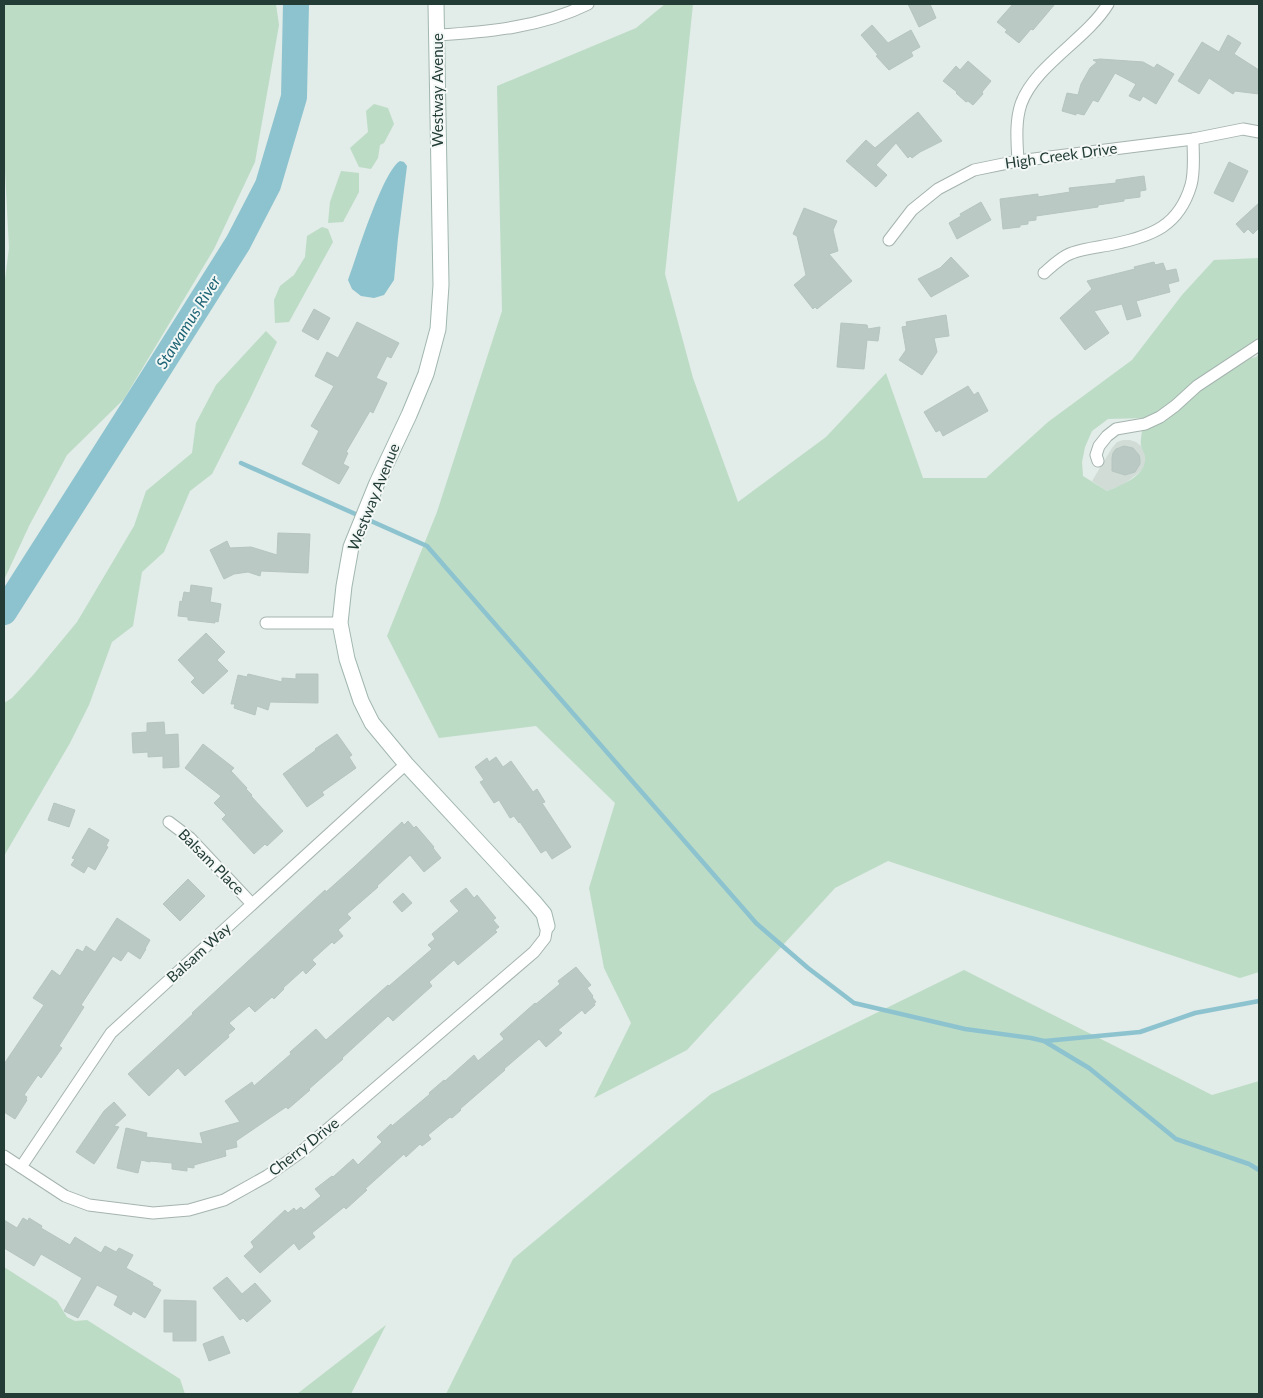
<svg xmlns="http://www.w3.org/2000/svg" width="1263" height="1398" font-family="Lato,sans-serif">
<style>
.built{fill:#d1dcd7}
.green{fill:#bcdcc6}
.water{fill:#8dc3cf}
.lines{fill:none;stroke-linecap:round;stroke-linejoin:round}
.stream{stroke:#8dc3cf;stroke-width:4.5}
.river{stroke:#8dc3cf;stroke-width:26}
.building{fill:#bbc9c4;stroke:#b5c5bf}
.street-casing{stroke:#a5b4af;stroke-width:13}
.secondary-casing{stroke:#a1b7b0;stroke-width:17}
.street{stroke:#fff;stroke-width:11}
.secondary{stroke:#fff;stroke-width:15}
.labels{text-anchor:middle;stroke-width:4;stroke-linejoin:round;paint-order:stroke}
.street-label{font-size:15px;fill:#233c36;stroke:#f3f8f6}
.water-label{font-size:16px;font-style:italic;fill:#1f6576;stroke:#f3f8f6}
</style>
<rect width="100%" height="100%" fill="#e2ece8"/>
<path class="built" d="M1123,440H1130L1136,442L1141,446L1144,452L1146,458L1145,465L1142,470L1123,485L1107,491L1092,481L1112,448L1117,442Z"/>
<g class="green">
<path d="M4,4H276L279,25L255,162L214,249L124,399L67,455L29,526L4,580V287L9,248L4,152Z"/>
<path d="M665,4H693L665,274L693,378L738,502L826,437L886,373L923,478H986L1048,422L1132,360L1182,295L1214,260L1259,258V336L1257,340L1169,405L1146,418L1108,419L1092,431L1085,447L1082,462L1083,476L1107,491C1120,486 1145,476 1145,460C1146,454 1142,451 1141,445C1140,441 1142,434 1142,430L1244,360L1256,357L1259,354V972L1240,978L888,861L835,888L687,1050L594,1098L631,1023L604,968L589,888L615,803L536,726L439,738L387,636L437,512L502,311L497,86L636,28Z"/>
<path d="M374,104L388,108L394,124L384,143L380,145L378,158L371,169L359,167L350,148L368,132L366,111Z"/>
<path d="M341,171L359,173V192L343,222L328,223L330,202Z"/>
<path d="M322,227L328,229L333,242L289,322L275,323L274,300L280,286L294,275L305,257L307,236Z"/>
<path d="M266,331L277,342L250,399L212,474L190,491L164,552L142,572L133,626L112,642L89,705L70,743L4,856V703L12,698L34,674L77,622L134,526L146,491L192,453L196,423L216,385Z"/>
<path d="M964,970L1212,1095L1259,1081V1394H446L513,1259L711,1094Z"/>
<path d="M4,1267L57,1301L67,1317L75,1321L87,1320L180,1379L185,1394H4Z"/>
<path d="M386,1325L351,1394H297Z"/>
</g>
<path class="water" d="M400,161L404,162L407,166L398,238L394,280L384,295L374,298L361,296L352,289L348,280C356,258 383,170 400,161Z"/>
<g class="lines">
<g class="stream">
<path d="M241,463L427,546L756,923L808,968L854,1003L965,1029L1031,1038L1044,1041L1089,1068L1176,1139L1249,1164L1259,1170"/>
<path d="M1045,1041L1140,1032L1195,1013L1259,1001"/>
</g>
<path class="river" d="M4,612L151,381L238,243L268,185L294,97L296,4"/>
</g>
<g class="building">
<path d="M908,4H930L936,18L919,27Z"/>
<path d="M1013,4H1055L1033,30L1031,29L1019,43L1005,32L1007,30L997,22Z"/>
<path d="M872,25L888,43L911,30L920,47L911,52L913,56L889,70L876,56L878,55L861,35Z"/>
<path d="M1228,35L1241,43L1234,54L1259,70V94L1235,91L1233,94L1209,78L1199,94L1178,81L1202,42L1219,52Z"/>
<path d="M1100,59L1143,62L1154,68L1157,64L1174,74L1156,104L1143,96L1140,101L1129,96L1136,84L1115,73L1098,102L1093,100L1084,115L1076,113V115L1062,111L1067,93L1078,95L1081,84L1090,68L1097,62L1093,60Z"/>
<path d="M968,61L991,81L982,92L983,94L973,105L968,101L966,102L956,93L957,92L943,81L956,66L960,70Z"/>
<path d="M918,112L942,141L920,152L912,158L910,156L908,158L896,143L876,165L887,175L876,187L846,161L866,140L875,148Z"/>
<path d="M1229,162L1248,171L1233,202L1214,193Z"/>
<path d="M1144,176L1146,190L1140,191V197L1124,199V201L1098,205V207L1036,216V220L1028,221V224L1020,225V227L1003,229L1000,199L1038,194V197L1070,192L1069,188L1116,183V180Z"/>
<path d="M981,202L991,220L957,239L949,223L961,216L960,214Z"/>
<path d="M1259,203V228L1253,234L1248,229L1244,233L1236,224Z"/>
<path d="M804,208L837,221L833,230L838,251L829,254L852,281L817,309L815,307L813,309L794,285L806,275L797,236L793,234Z"/>
<path d="M951,257L969,276L931,297L918,279L940,268Z"/>
<path d="M1154,262L1155,265L1163,263L1166,271L1176,269L1179,281L1168,284L1170,292L1136,301L1141,316L1127,320L1122,304L1094,311L1109,333L1085,350L1060,318L1092,289L1087,281L1135,269L1134,267Z"/>
<path d="M314,309L330,318L318,340L302,331Z"/>
<path d="M946,315L949,336L934,338L937,352L922,375L899,360L906,350L902,327L907,326L906,322Z"/>
<path d="M357,322L399,343L391,358L387,356L376,378L387,383L373,413L370,411L346,452L348,453L343,464L349,467L339,484L302,464L319,431L311,426L334,386L315,376L327,352L338,358Z"/>
<path d="M841,323L867,325L868,329L880,327L878,341L867,340L864,369L837,367Z"/>
<path d="M968,386L974,395L978,392L988,411L943,436L940,430L936,432L924,412Z"/>
<path d="M1124,446L1133,448L1139,455L1140,459V464L1135,472L1125,475L1112,471V458L1113,453L1116,449Z"/>
<path d="M278,533L310,534L308,573L261,571L260,576L248,572L234,574L224,579L210,550L227,541L230,548L251,547L277,555Z"/>
<path d="M191,585L212,588L210,602L221,604L218,622L215,621V623L188,620V617L178,616L180,601L182,602L184,592L190,593Z"/>
<path d="M206,633L225,652L217,660L228,671L203,694L191,682L195,678L178,660Z"/>
<path d="M248,674L282,682V678L296,679V674H318V703L270,702L268,710L257,706L255,715L234,708L235,704H231L238,675L247,677Z"/>
<path d="M164,722L165,735L178,734L179,767L163,768V756L148,757V752L133,753L132,733L147,732V723Z"/>
<path d="M337,734L352,755L349,757L356,768L322,792L324,795L307,807L283,774L316,750L315,749Z"/>
<path d="M203,744L234,768L231,771L247,788L246,789L252,795L251,796L283,831L267,846L265,844L254,854L222,819L226,815L214,803L221,796L185,768Z"/>
<path d="M496,757L503,767L511,761L533,792L537,789L545,802L542,803L571,847L552,859L546,850L541,853L520,822L519,823L514,816L510,818L499,800L494,803L480,782L484,780L475,767L487,758L489,762Z"/>
<path d="M54,803L75,810L69,827L48,820Z"/>
<path d="M408,821L414,828L416,826L434,847L433,848L441,858L424,872L410,855L377,886L378,887L347,914L351,918L338,930L343,936L334,944L332,942L312,960L316,964L306,974L303,970L283,988L284,989L274,999L272,997L255,1012L249,1006L229,1023L235,1029L228,1035L229,1037L185,1076L178,1068L149,1096L128,1074L193,1014L192,1013L325,890L326,892L355,866L402,822L404,825Z"/>
<path d="M89,828L109,840L106,846L108,847L95,870L88,866L84,873L71,865L75,859L72,858Z"/>
<path d="M188,879L205,896L180,921L163,904Z"/>
<path d="M466,888L474,898L477,895L496,918L493,920L499,927L495,930L497,932L458,965L454,960L429,982L432,986L393,1021L388,1016L342,1058L343,1059L309,1089L310,1090L288,1109L286,1107L236,1141L237,1147L225,1150L226,1156L194,1165V1168L187,1167V1171L172,1169V1163L150,1161V1162L141,1160L138,1173L117,1168L126,1128L147,1133L146,1137L203,1144L200,1133L240,1122L225,1101L252,1082L254,1086L291,1054L290,1052L316,1029L326,1040L388,985L389,986L432,949L428,945L435,939L432,934L459,911L450,901Z"/>
<path d="M403,893L412,903L402,912L393,902Z"/>
<path d="M117,918L150,940L145,949H146L140,959L128,951L121,961L113,956L81,1005L84,1007L59,1046L62,1048L41,1078L38,1075L24,1095L27,1097L26,1099L27,1100L15,1119L4,1112V1064L44,1005L33,998L52,970L60,976L77,949L83,952L86,946L95,952Z"/>
<path d="M576,967L591,985L587,988L593,996L592,997L596,1002L594,1003L595,1005L585,1014L582,1010L558,1030L562,1033L546,1047L539,1039L504,1069L505,1070L460,1109L461,1110L452,1118L450,1117L428,1135L431,1139L422,1146L420,1144L406,1157L404,1154L365,1189L367,1190L346,1209L344,1207L312,1233L315,1237L299,1250L294,1243L260,1273L244,1256L254,1247L251,1242L285,1210L288,1213L294,1208L296,1211L301,1207L304,1210L321,1196L315,1189L332,1176L333,1177L353,1159L358,1165L382,1142L377,1137L391,1124L392,1126L430,1094L429,1093L444,1080L445,1081L474,1055L478,1061L504,1039L500,1034L535,1003L536,1004L560,984L558,981Z"/>
<path d="M114,1102L126,1115L114,1126L119,1127L94,1164L76,1152L104,1111Z"/>
<path d="M23,1218L28,1221L29,1218L42,1226L41,1228L70,1245L75,1237L101,1253L105,1246L116,1252L119,1248L133,1255L126,1268L153,1283L152,1285L161,1290L145,1318L133,1311L131,1315L114,1305L118,1296L97,1285L78,1318L64,1311L82,1278L41,1254L34,1266L4,1248V1220L17,1228Z"/>
<path d="M227,1277L242,1294L255,1283L271,1301L247,1322L243,1318L240,1320L213,1288Z"/>
<path d="M164,1300L196,1301V1341H173V1332H164Z"/>
<path d="M223,1336L230,1353L209,1361L203,1344Z"/>
</g>
<g class="lines">
<g class="street-casing">
<g id="street">
<path d="M438,35C488,32 542,27 588,4"/>
<path d="M1018,161C1017,142 1015,122 1021,104C1035,65 1086,40 1108,4"/>
<path d="M889,240L912,210L938,189L974,170L1018,161L1193,139L1243,129L1259,132"/>
<path d="M1044,273C1052,266 1062,256 1072,253C1085,248 1100,247 1114,244C1152,236 1179,226 1191,185C1195,171 1193,153 1193,139"/>
<path d="M1098,461L1096,455L1099,446L1107,436L1116,429L1145,424L1160,417L1175,406L1197,386L1259,345"/>
<path d="M266,623H340"/>
<path d="M169,822L190,838L252,904"/>
<path d="M4,1156L65,1196L89,1205L153,1213L189,1210L224,1200L267,1176L301,1152L534,952L545,938L547,926"/>
<path d="M21,1167L111,1033L406,764"/>
</g>
</g>
<g class="secondary-casing">
<path id="secondary" d="M436,4L441,285L438,329L426,374L409,415L377,483L351,547L344,586L340,623L347,659L361,701L372,723L406,764L534,902L544,914L547,926"/>
</g>
<use href="#street" class="street"/>
<use href="#secondary" class="secondary"/>
</g>
<g class="labels">
<g class="street-label">
<text transform="translate(438 90) rotate(-90)" y="5">Westway Avenue</text>
<text transform="translate(1061 156) rotate(-8)" y="5">High Creek Drive</text>
<text transform="translate(374 497) rotate(-68)" y="5">Westway Avenue</text>
<text transform="translate(211 862) rotate(45)" y="5">Balsam Place</text>
<text transform="translate(199 953) rotate(-42)" y="5">Balsam Way</text>
<text transform="translate(304 1147) rotate(-38)" y="5">Cherry Drive</text>
</g>
<g class="water-label">
<text transform="translate(188 322) rotate(-58)" y="6">Stawamus River</text>
</g>
</g>
<rect width="1263" height="1398" fill="none" stroke="#233c36" stroke-width="10"/>
</svg>
